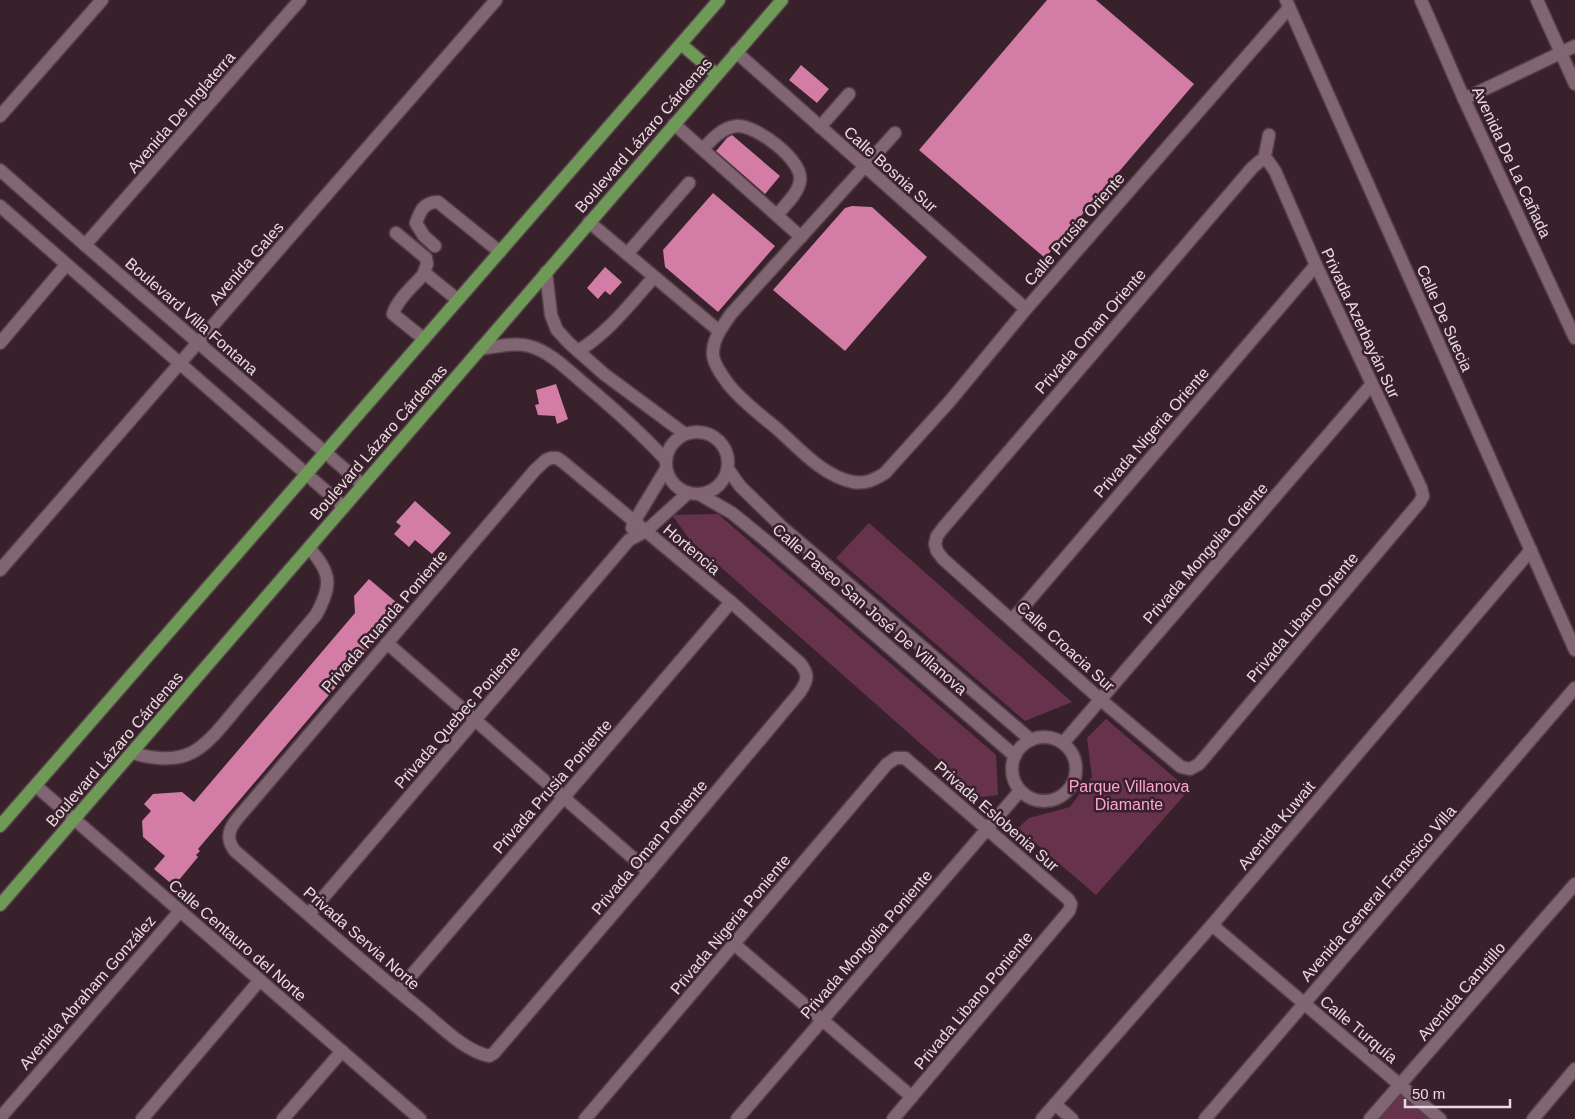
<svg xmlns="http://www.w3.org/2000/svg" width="1575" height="1119" font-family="Arial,sans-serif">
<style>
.green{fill:#66324c}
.building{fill:#d27ca6}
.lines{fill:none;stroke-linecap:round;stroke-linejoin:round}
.minor-casing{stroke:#544049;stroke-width:15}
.major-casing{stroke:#544049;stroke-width:15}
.minor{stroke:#826572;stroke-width:12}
.major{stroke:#6f9956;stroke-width:12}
.labels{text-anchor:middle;stroke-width:5;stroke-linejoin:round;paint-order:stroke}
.street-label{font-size:16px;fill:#ebdae1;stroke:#39212c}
.park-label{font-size:16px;fill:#fea4ce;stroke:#39212c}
</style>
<rect width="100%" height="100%" fill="#39212c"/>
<g class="green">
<path d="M718,514L996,755L998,795L981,797L690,540L672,515Z"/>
<path d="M869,523L1072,702L1025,721L836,558Z"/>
<path d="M1106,719L1189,790L1096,895L1018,828L1029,818L1070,807L1092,777L1087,738Z"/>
<path d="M1402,1087L1439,1119H1374Z"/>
</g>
<g class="building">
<path d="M1047,0H1096L1194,84L1045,258L919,150Z"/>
<path d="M801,65L829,89L817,103L789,80Z"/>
<path d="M732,135L780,176L765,194L716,151L727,138Z"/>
<path d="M713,193L775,246L718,312L665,267L663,250Z"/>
<path d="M852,206L872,207L927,257L845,351L773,290L845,208Z"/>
<path d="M605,267L622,282L610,295L605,291L598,299L587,288Z"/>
<path d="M556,384L568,419L557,424L555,416L538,415L535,405L539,404L536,390Z"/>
<path d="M415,501L451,533L432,554L415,540L409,547L394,534L401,526L396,522Z"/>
<path d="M369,579L403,608L198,849L200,851L196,855L198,857L174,886L154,869L165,856L143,837L142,821L151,811L144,804L153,794L182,792L194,802L355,613L354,596Z"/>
</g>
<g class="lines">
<g class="minor-casing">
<g id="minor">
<path d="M1286,0L1575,650"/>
<path d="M1421,0L1464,99L1575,338"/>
<path d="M1537,0L1575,84"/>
<path d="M736,52L1026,309"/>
<path d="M1464,99L1575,46"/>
<path d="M0,116L102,0"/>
<path d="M674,124L801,237"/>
<path d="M820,127L849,94"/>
<path d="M895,133L731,314C723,326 712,339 713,355C714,365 723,377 729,385C742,401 759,414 775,427C797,446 822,476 853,482C866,484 874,480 885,473L950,401L1026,309L1289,8"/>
<path d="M703,149C712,139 723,127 737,126C756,125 803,160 800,180C799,193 785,205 777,215"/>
<path d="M1264,160L1268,161L1275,171L1316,265L1421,488L1423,496L1420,502L1199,764L1190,769L1181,767L1101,700L943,559L937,551L935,544L937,536L943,528L1252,168L1260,161Z"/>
<path d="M1264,160L1269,135"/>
<path d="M0,170L85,245L363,485"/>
<path d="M0,206L344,507"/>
<path d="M589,222L719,331"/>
<path d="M396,233L426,258L427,264L423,275"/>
<path d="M85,245L300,0"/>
<path d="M435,246L424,236L416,223C420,211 424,202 438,202L500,252"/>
<path d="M627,254L689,183"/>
<path d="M546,272L551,315L557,330L569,343L604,374L685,434"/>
<path d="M424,339L393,314C397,300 413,286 423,275H427L458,300"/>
<path d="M0,343L66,265"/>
<path d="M480,349C495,347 514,342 529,346C549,351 567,369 582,382C612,407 640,432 666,460"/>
<path d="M578,351C608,333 631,303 654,277"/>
<circle cx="697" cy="463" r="31"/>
<path d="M551,458H557L563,462L731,602L800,663C809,674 808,680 800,692L649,872L494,1053L489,1056C463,1050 441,1026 420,1009C357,958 297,904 235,851C226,840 228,830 237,819L535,470L546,460Z"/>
<path d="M728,469L740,486L782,527L1031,740"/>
<path d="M699,494L732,513L770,544L1015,756"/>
<path d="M632,528L634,522L666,469"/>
<path d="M0,570L496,0"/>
<path d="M1012,620L1316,265"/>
<path d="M387,643L649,872"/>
<circle cx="1044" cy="769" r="32"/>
<path d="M1063,743L1372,384"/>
<path d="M132,753C151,758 172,762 191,753C210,744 228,718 242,702C267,673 291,644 316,615C332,586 332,573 309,548"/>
<path d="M36,786L420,1119"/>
<path d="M309,914L629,540L646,531L688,493"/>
<path d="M1212,925L1440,1119"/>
<path d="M734,944L912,1097"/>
<path d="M398,991L731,602"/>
<path d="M1055,1104L1072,1119"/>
<path d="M0,1118L180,911"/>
<path d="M142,1119L260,980"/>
<path d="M283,1119L342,1051"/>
<path d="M585,1119L887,764L896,758H905L1068,899L1071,904L1069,911L893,1119"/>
<path d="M737,1119L1020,791"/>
<path d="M1042,1119L1212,925L1531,550"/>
<path d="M1205,1119L1575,688"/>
<path d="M1370,1119L1575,884"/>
<path d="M1533,1119L1575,1069"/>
</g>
</g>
<g class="major-casing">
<g id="major">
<path d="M681,44L716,74"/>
<path d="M0,826L719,0"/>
<path d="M0,905L782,0"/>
</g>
</g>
<use href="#minor" class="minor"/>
<use href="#major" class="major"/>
</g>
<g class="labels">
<g class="street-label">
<text transform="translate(181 112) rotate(-49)" y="6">Avenida De Inglaterra</text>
<text transform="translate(643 135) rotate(-49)" y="6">Boulevard Lázaro Cárdenas</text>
<text transform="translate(1512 162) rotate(65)" y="6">Avenida De La Cañada</text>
<text transform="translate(891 169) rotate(42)" y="6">Calle Bosnia Sur</text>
<text transform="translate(1074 229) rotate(-49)" y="6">Calle Prusia Oriente</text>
<text transform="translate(246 263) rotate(-49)" y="6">Avenida Gales</text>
<text transform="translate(192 316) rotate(41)" y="6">Boulevard Villa Fontana</text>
<text transform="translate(1445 318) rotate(66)" y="6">Calle De Suecia</text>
<text transform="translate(1361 323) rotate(65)" y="6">Privada Azerbayán Sur</text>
<text transform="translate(1090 331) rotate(-49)" y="6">Privada Oman Oriente</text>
<text transform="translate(1151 432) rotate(-49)" y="6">Privada Nigeria Oriente</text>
<text transform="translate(378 442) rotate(-49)" y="6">Boulevard Lázaro Cárdenas</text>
<text transform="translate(692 549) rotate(40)" y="6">Hortencia</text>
<text transform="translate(1205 553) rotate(-49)" y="6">Privada Mongolia Oriente</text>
<text transform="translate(870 609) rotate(41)" y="6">Calle Paseo San José De Villanova</text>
<text transform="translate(1302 617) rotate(-50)" y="6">Privada Libano Oriente</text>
<text transform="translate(384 621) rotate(-49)" y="6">Privada Ruanda Poniente</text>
<text transform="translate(1066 646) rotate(42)" y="6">Calle Croacia Sur</text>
<text transform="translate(457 717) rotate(-49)" y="6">Privada Quebec Poniente</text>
<text transform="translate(114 749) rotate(-49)" y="6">Boulevard Lázaro Cárdenas</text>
<text transform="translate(552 786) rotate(-49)" y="6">Privada Prusia Poniente</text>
<text transform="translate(997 816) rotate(41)" y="6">Privada Eslobenia Sur</text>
<text transform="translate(1276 825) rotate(-50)" y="6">Avenida Kuwait</text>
<text transform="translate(649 847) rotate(-50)" y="6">Privada Oman Poniente</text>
<text transform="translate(1378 893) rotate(-49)" y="6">Avenida General Francsico Villa</text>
<text transform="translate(730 924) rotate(-50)" y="6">Privada Nigeria Poniente</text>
<text transform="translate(362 938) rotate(41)" y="6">Privada Servia Norte</text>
<text transform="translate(238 940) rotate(41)" y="6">Calle Centauro del Norte</text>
<text transform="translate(866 944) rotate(-49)" y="6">Privada Mongolia Poniente</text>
<text transform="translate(1461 991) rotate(-49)" y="6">Avenida Canutillo</text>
<text transform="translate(87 992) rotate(-49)" y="6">Avenida Abraham González</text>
<text transform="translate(973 1000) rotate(-50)" y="6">Privada Libano Poniente</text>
<text transform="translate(1359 1029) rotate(40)" y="6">Calle Turquía</text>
</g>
<g class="park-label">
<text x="1129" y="792">Parque Villanova<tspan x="1129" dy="18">Diamante</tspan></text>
</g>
</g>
<path d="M1405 1099v8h105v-8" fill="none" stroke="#ebdae1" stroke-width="2.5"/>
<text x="1412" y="1099" font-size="15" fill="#ebdae1" stroke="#39212c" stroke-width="4" paint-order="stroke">50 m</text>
</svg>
